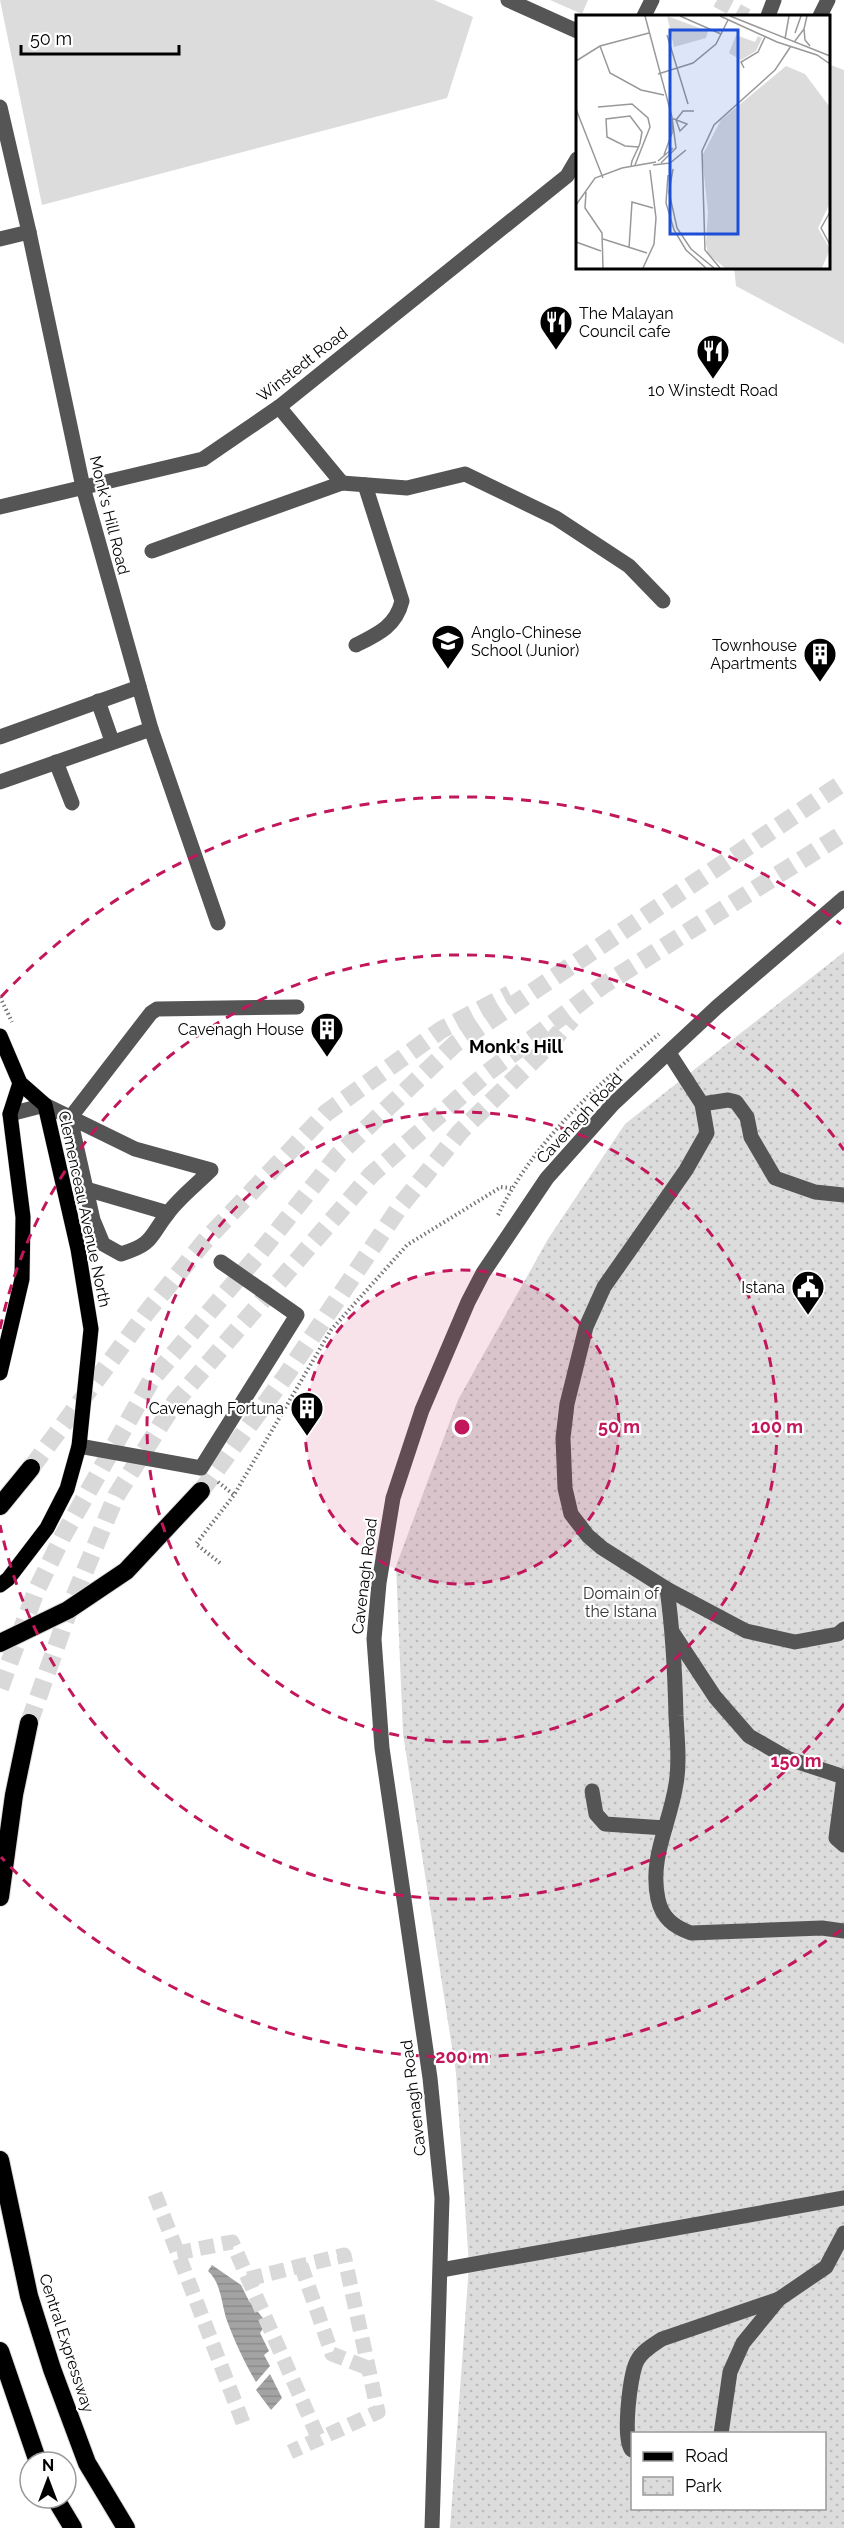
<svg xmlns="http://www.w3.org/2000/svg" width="844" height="2528" font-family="Raleway,sans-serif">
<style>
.green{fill:#dcdcdc}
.park{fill:url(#park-dots);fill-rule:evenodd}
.water{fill:url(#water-rules)}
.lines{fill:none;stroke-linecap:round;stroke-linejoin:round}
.minor-tunnel{stroke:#d9d9d9;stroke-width:15;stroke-dasharray:15 8;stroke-linecap:butt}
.highway-tunnel{stroke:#d9d9d9;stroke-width:18;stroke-dasharray:18 9;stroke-linecap:butt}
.major-casing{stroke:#dbdbdb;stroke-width:16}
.highway-casing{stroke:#dbdbdb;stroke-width:20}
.path{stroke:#777;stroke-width:4;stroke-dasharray:1.5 3;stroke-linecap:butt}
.minor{stroke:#555;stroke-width:15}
.major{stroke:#000;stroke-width:15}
.highway{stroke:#000;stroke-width:18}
.ring{fill:none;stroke:#c2185b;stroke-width:3;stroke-dasharray:10 8}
.labels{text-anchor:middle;stroke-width:4.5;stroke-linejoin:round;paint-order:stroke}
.poi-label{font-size:16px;fill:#000;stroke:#fff;text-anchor:end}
.street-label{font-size:16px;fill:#000;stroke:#fff}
.park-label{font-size:16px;fill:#333;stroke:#fff}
.neighbourhood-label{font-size:18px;font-weight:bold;fill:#000;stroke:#fff}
.inset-road{fill:none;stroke:#999;stroke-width:1.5}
.view{fill:#1d4ed8;fill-opacity:0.15;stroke:#1d4ed8;stroke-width:3}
.inset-edge{fill:none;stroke:#000;stroke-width:3}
.centre{fill:#c2185b;stroke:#fff;stroke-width:3}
.ring-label{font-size:18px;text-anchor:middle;font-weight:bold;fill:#c2185b;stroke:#fff;stroke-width:4.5;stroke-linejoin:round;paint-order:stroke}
</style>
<defs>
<pattern id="park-dots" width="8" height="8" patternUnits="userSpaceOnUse" patternTransform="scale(1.5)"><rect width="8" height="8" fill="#dcdcdc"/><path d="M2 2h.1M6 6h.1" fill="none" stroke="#bbb" stroke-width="1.8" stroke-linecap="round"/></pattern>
<pattern id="water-rules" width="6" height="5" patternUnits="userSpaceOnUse" patternTransform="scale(1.5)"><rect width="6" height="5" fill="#a3a3a3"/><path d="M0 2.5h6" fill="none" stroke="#8b8b8b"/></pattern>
</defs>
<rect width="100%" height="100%" fill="#fff"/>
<g class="green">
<path d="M0,0H434L473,17L447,98L42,205Z"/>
<path d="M550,0H588L582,14Z"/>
<path d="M828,64L844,70V344L736,286L734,267H828Z"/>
</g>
<path class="park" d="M844,952V2528H450L469,2265L456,2073L403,1734L396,1566L458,1400L548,1239L625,1124ZM632,2434H824V2508H632Z"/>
<g class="water">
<path d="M212,2265L241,2285L249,2301L267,2323L260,2333L269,2351L264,2355L270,2366L256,2382C244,2362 234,2340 226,2318C221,2301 221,2283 208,2271Z"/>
<path d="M270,2374L282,2398L271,2410L256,2390Z"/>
</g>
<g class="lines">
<g class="minor-tunnel">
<path d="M717,0L747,16"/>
<path d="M155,2194L245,2428"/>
<path d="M177,2253L232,2242L318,2437"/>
<path d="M301,2265L332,2354L368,2368"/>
<path d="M248,2279L344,2255L378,2412L290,2452"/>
</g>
<g class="highway-tunnel">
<path d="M31,1468L147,1312L204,1242L326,1113L441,1030L510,994"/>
<path d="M201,1491L287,1374L401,1205L460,1132L540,1054L572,1019"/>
<path d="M0,1688L36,1591L63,1536L152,1379L258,1255L339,1154L455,1044L844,782"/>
<path d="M29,1723L72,1602L116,1496L175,1402L371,1175L487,1073L602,986L844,833"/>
</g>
<g class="major-casing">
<g id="major">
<path d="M0,1036L20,1083L45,1105L78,1249L91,1329L79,1446L67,1489L47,1528L8,1579L0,1585"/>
<path d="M0,1373L22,1279L23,1217L10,1114L20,1083"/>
</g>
</g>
<g class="highway-casing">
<g id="highway">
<path d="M0,1506L31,1468"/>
<path d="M0,1643L68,1610L126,1571L201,1491"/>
<path d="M0,1897L14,1795L29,1723"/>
<path d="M0,2160L29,2296L52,2369L87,2463L126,2528"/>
<path d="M0,2351L38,2462"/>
<path d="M55,2498L73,2528"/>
</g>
</g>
<g class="path">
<path d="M0,997L12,1022"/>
<path d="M498,1215C534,1141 596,1086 659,1034"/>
<path d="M218,1482L234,1495"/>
<path d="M220,1563L196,1544L234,1495L331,1330L407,1245L501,1187L511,1188"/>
</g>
<g class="minor">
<path d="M508,0L577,31"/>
<path d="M644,16L652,0"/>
<path d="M768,16L774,0"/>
<path d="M820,16L828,0"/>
<path d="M0,107L29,232L83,487L151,729L218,923"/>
<path d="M0,239L29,232"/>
<path d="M279,407L342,483"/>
<path d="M0,507L203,459L279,407L567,176L577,159"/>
<path d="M152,551L342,483L407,488L465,474L556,518L629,566L663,601"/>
<path d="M356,645C378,634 396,626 402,601L365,485"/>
<path d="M98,701L112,741"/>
<path d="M0,737L139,687"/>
<path d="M56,762L72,803"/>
<path d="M0,782L151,729"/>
<path d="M669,1053L702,1104L707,1133L686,1170L604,1287L586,1327L567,1404L563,1438L565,1488L571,1514L588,1536L602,1548L667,1589L746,1631L795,1642L838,1634L844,1629"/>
<path d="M702,1104L728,1100L736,1102L747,1117L751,1137L775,1178L815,1192L844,1195"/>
<path d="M10,1114L45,1105L135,1149L211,1170C197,1184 180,1197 168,1213C149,1237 154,1244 121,1254L103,1244L93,1220L70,1118"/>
<path d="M70,1118L151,1013L157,1009L297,1007"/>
<path d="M86,1189L168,1213"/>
<path d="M79,1446L201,1468L297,1315L221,1262"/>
<path d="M667,1589C673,1631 675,1673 676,1716C677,1738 680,1762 676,1784C670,1824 649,1858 658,1899C662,1918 674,1927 691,1933L822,1928L844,1931"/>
<path d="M673,1633L715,1697L749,1736L789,1759L844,1777"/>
<path d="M844,1777L836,1838L844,1845"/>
<path d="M592,1791L596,1814L605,1824L665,1828"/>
<path d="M441,2270L844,2198"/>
<path d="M721,2434L730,2372L743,2343L779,2299L826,2267L844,2233"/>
<path d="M632,2450C622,2441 630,2374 637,2361C642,2351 653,2345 662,2339L779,2299"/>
<path d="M432,2528L442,2198L430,2078L382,1748L374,1639L379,1583L393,1498L422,1410L468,1302L483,1273L547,1178L613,1104L717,1007L844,898"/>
</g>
<use href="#major" class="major"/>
<use href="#highway" class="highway"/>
</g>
<circle cx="462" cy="1427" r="157" fill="#c2185b" fill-opacity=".12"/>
<g class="ring">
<circle cx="462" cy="1427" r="157"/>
<circle cx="462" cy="1427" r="315"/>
<path d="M844 1704A472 472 0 0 1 0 1525M0 1329A472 472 0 0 1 844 1150"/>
<path d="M841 1930A630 630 0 0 1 1 1857M1 997A630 630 0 0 1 841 924"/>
</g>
<defs>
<g id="restaurant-pin" transform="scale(1.725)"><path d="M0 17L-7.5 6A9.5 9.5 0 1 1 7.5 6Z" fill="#000" stroke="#fff"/><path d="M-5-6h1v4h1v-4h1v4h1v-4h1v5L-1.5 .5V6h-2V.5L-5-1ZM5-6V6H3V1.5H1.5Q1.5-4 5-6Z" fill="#fff"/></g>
<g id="school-pin" transform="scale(1.725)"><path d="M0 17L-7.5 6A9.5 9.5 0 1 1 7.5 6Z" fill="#000" stroke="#fff"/><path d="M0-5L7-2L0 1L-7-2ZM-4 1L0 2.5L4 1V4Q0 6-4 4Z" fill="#fff"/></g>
<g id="building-pin" transform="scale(1.725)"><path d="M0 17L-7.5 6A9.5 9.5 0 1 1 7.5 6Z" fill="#000" stroke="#fff"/><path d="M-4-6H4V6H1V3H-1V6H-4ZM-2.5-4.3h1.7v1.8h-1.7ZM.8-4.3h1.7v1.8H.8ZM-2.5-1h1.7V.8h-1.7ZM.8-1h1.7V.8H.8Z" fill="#fff"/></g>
<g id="civic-pin" transform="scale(1.725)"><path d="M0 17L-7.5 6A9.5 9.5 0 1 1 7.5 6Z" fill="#000" stroke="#fff"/><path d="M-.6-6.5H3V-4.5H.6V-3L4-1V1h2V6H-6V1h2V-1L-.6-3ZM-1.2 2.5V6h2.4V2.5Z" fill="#fff"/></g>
</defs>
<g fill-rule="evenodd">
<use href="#restaurant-pin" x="556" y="322"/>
<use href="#restaurant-pin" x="713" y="351"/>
<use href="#school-pin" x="448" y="641"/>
<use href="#building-pin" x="820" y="654"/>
<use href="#building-pin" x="327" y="1029"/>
<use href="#civic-pin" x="808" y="1287"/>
<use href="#building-pin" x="307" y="1408"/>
</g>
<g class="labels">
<g class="poi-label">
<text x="579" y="319" text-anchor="start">The Malayan<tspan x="579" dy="18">Council cafe</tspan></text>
<text x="713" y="396" text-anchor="middle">10 Winstedt Road</text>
<text x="471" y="638" text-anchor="start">Anglo-Chinese<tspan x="471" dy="18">School (Junior)</tspan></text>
<text x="797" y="651">Townhouse<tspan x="797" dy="18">Apartments</tspan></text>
<text x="304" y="1035">Cavenagh House</text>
<text x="785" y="1293">Istana</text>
<text x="284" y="1414">Cavenagh Fortuna</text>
</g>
<g class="street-label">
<text transform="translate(302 364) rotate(-38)" y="6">Winstedt Road</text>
<text transform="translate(110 515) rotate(76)" y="6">Monk's Hill Road</text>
<text transform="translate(579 1118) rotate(-47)" y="6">Cavenagh Road</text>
<text transform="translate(85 1209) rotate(78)" y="6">Clemenceau Avenue North</text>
<text transform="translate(364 1576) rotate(-83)" y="6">Cavenagh Road</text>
<text transform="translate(413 2098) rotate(-97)" y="6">Cavenagh Road</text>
<text transform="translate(67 2343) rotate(72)" y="6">Central Expressway</text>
</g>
<g class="park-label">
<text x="621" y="1599">Domain of<tspan x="621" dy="18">the Istana</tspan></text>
</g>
<g class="neighbourhood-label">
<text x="516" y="1053">Monk's Hill</text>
</g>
</g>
<g transform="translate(576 15)">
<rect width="254" height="254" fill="#fff"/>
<path d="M91,1L132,16L130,23L98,32ZM160,20L179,27L182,21L186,23L180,36L165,45L153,38Z" fill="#dcdcdc"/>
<path d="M210,51L229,59L253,91V190L242,213L254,234L246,253H149L132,239L130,229L132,197L126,141L145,105Z" fill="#dcdcdc"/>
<path class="inset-road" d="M69,1L96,102V118L88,140M104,1L145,19M144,1L201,27L241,40L254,49M154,1L254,41M228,14L229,25L234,31M219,18L225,1M91,20L112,89M209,24L213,1M219,26L228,14L231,1M24,31L34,58L65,75L88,80M0,46L24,31L73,18M168,53L165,47L182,37L189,22M82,59L117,48L140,29L152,5M22,92L56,89L72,103L74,112L59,150M0,94L27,163M97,104H98L111,109L104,116L100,105M100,105L107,96H118M82,146L97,133M85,148L100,133L96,102M77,150L94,148L110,135M55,151L56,146L62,133L63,131L64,128L66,117L54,101L30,104L31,122L49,131L63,132M97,154L93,177L101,213L115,234L138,253M92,160L90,188L98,215L110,235L130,253M10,177L9,193L26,218L27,253M0,190L19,163L46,153L80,147M254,197L245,213L254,230M27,224L71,238M0,227L25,236M53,233L56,187L77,193M67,253L78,229L80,203L74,155M144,253L129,235L126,136L138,110L199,55L215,31"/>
<path class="view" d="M94,15H162V219H94Z"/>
<rect width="254" height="254" class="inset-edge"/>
</g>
<circle cx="462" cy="1427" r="9" class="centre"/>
<g class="ring-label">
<text x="619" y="1433">50 m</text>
<text x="777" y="1433">100 m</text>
<text x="796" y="1767">150 m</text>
<text x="462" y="2063">200 m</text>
</g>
<rect x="631" y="2432" width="195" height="78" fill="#ffffff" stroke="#999999" stroke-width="1.5"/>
<rect x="643" y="2452" width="30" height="9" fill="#000000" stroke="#999999" stroke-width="1.5"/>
<text x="685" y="2462" font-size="18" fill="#000000">Road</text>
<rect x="643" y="2477" width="30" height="18" fill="url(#park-dots)" stroke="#999999" stroke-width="1.5"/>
<text x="685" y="2492" font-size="18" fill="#000000">Park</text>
<g transform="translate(48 2480)"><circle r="28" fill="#ffffff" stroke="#999999" stroke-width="1.5"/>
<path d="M0-4.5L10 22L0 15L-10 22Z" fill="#000000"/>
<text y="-9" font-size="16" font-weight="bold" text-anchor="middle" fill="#000000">N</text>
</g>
<path d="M21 45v9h158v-9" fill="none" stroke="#000000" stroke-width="3"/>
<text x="30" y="45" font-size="18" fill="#000000" stroke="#ffffff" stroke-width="4.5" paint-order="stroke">50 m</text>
</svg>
